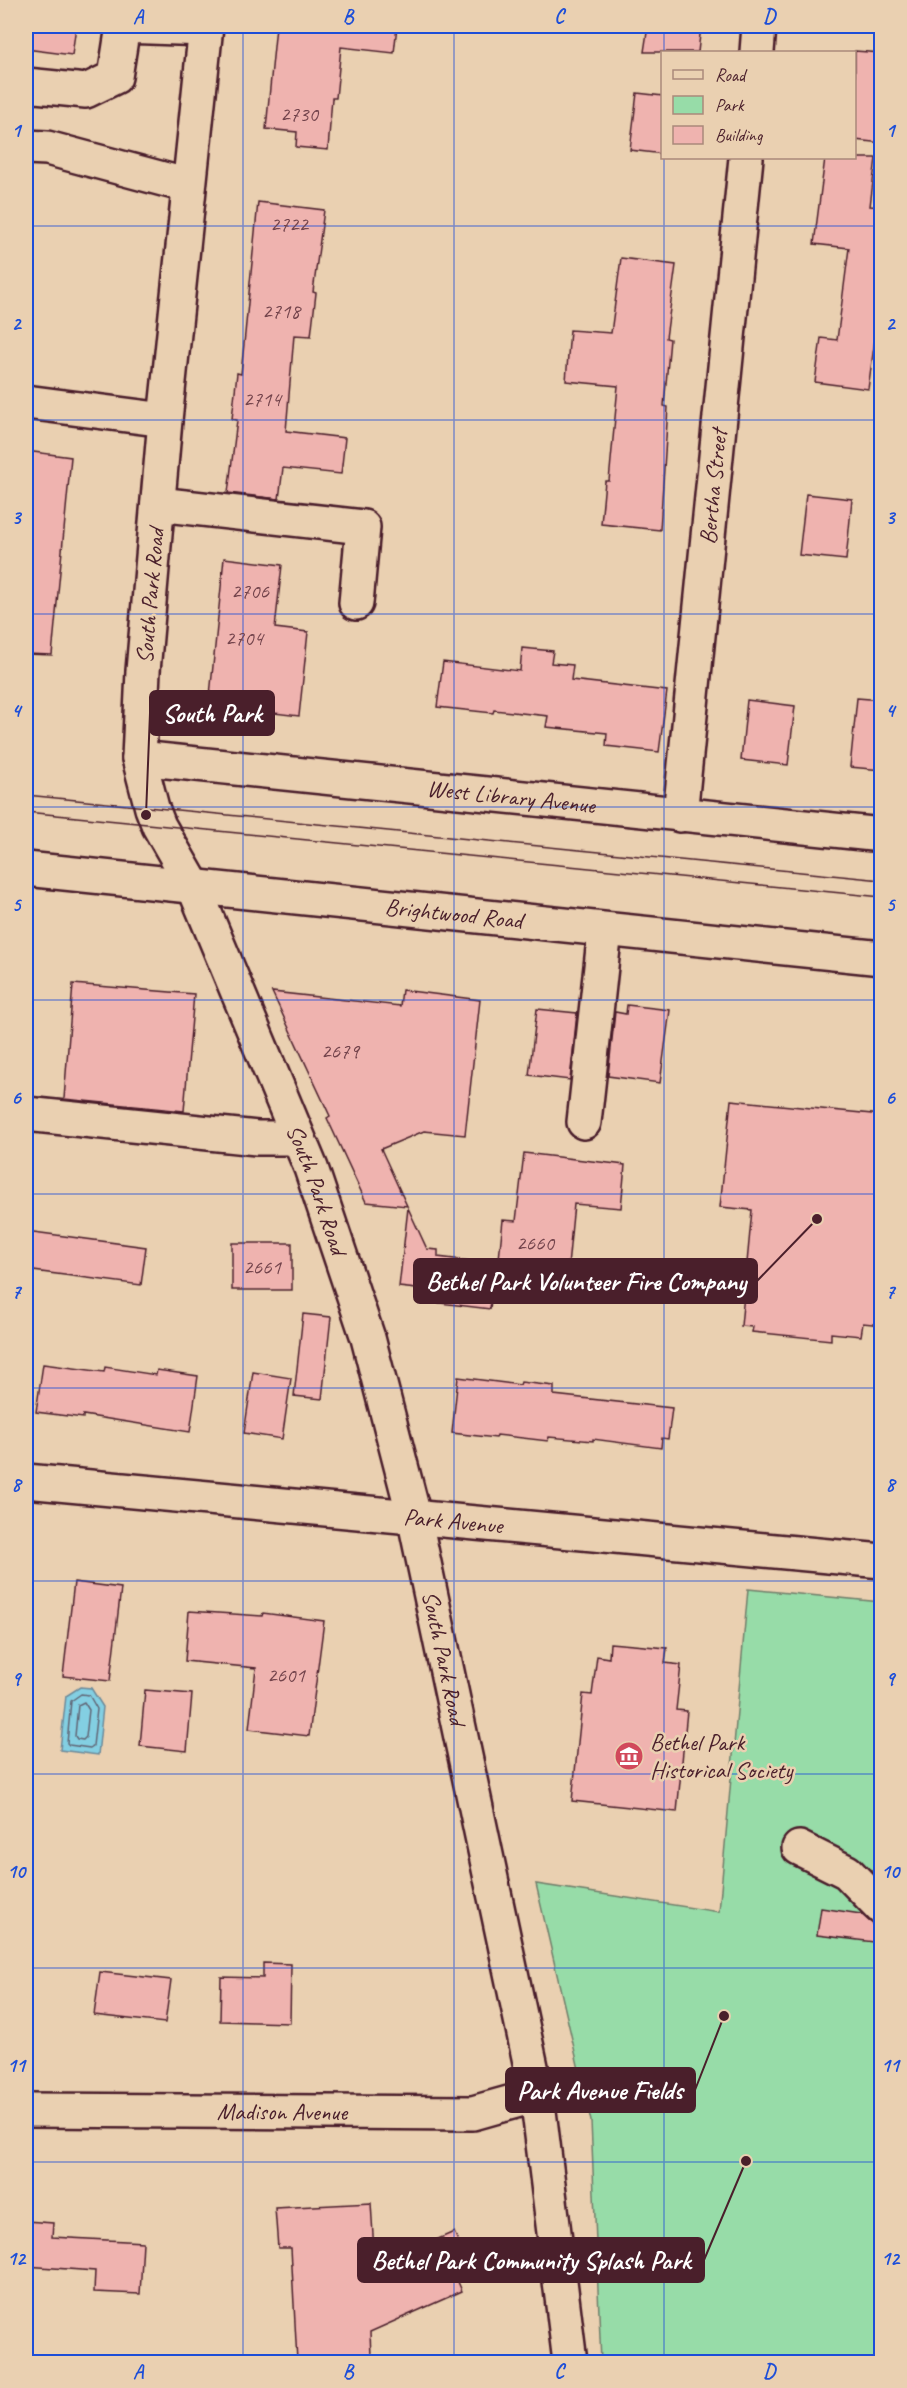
<svg xmlns="http://www.w3.org/2000/svg" width="907" height="2388" font-family="Caveat,sans-serif">
<style>
.green{fill:#97dca8;stroke:#707e6a;stroke-width:1.5}
.water{fill:#83cfe2;stroke:#6c8999;stroke-width:1.5}
.lines{fill:none;stroke-linecap:round;stroke-linejoin:round}
.shore{stroke:#616574;stroke-width:1.5}
.building{fill:#efb3af;stroke:#4a1f2b;stroke-width:1.5}
.minor-casing{stroke:#4a1f2b;stroke-width:38}
.major-casing{stroke:#4a1f2b;stroke-width:38}
.minor{stroke:#ead0b1;stroke-width:33}
.major{stroke:#ead0b1;stroke-width:33}
.tram{stroke:#4a1f2b;stroke-width:1.5}
.grid{fill:none;stroke:#1d4ed8;stroke-width:1.5;stroke-opacity:0.55}
.labels{text-anchor:middle;stroke-width:5;stroke-linejoin:round;paint-order:stroke}
.number-label{font-size:21px;fill:#73444c}
.street-label{font-size:24px;fill:#4a1f2b;stroke:#ead0b1}
.poi-label{font-size:24px;fill:#4a1f2b;stroke:#ead0b1;text-anchor:start}
.leader{fill:none;stroke:#4a1f2b;stroke-width:2}
.callout-dot{fill:#4a1f2b;stroke:#ead0b1;stroke-width:2}
.callout{fill:#4a1f2b;stroke:#4a1f2b;stroke-width:2}
.callout-label{font-size:26px;text-anchor:middle;font-weight:bold;fill:#fff}
.neatline{fill:none;stroke:#1d4ed8;stroke-width:2}
.grid-label{font-size:20px;text-anchor:middle;font-weight:bold;fill:#1d4ed8}
</style>
<rect width="100%" height="100%" fill="#ead0b1"/>
<filter id="ink" filterUnits="userSpaceOnUse"><feTurbulence type="fractalNoise" baseFrequency=".0167" numOctaves="2"/><feDisplacementMap in="SourceGraphic" scale="12" xChannelSelector="R" yChannelSelector="G"/><feConvolveMatrix kernelMatrix="1 2 1 2 8 2 1 2 1" color-interpolation-filters="sRGB"/></filter>
<g filter="url(#ink)">
<path class="green" d="M748,1589L881,1602V2362H601L591,2121L536,1884L719,1912Z"/>
<path class="water" d="M80,1687L91,1688L103,1707L98,1755L60,1750L66,1696Z"/>
<g class="lines">
<g class="shore">
<path d="M81,1694L89,1695L97,1709L93,1746L90,1748L69,1745L67,1743L71,1701Z"/>
<path d="M84,1702L89,1710L86,1737L83,1740L77,1739L75,1736L78,1705Z"/>
</g>
</g>
<g class="building">
<path d="M26,26H76L72,55L26,49Z"/>
<path d="M276,26H397L394,53L341,47L336,98H332L328,150L296,147L297,132L266,129Z"/>
<path d="M648,26H701L698,52H644Z"/>
<path d="M855,51L882,53V143L855,140Z"/>
<path d="M637,93L663,96V154L630,150Z"/>
<path d="M825,158H876L870,206L882,207L878,268L882,269V326L877,325L868,389L815,382L821,338L837,340L849,248L814,244Z"/>
<path d="M258,202L324,210L313,292L316,293L311,336L294,335L286,431L345,438L341,474L283,468L279,499L228,493L237,420L232,419L237,373L241,374Z"/>
<path d="M621,258L676,265L666,338L670,339L664,406L668,407L660,530L601,524L605,481H609L618,386L566,381L570,330L611,333Z"/>
<path d="M26,451L71,457L52,655L26,654Z"/>
<path d="M806,494L852,499L846,560L799,555Z"/>
<path d="M224,558L282,565L275,628L308,632L299,716L209,705Z"/>
<path d="M522,648L553,651L551,663L573,665L571,680L667,691L659,752L606,746L607,733L546,727L548,716L494,710L493,713L437,707L443,662L520,671Z"/>
<path d="M857,698L882,700V770L850,767Z"/>
<path d="M747,700L795,706L788,765L741,760Z"/>
<path d="M73,984L194,994L184,1111L64,1099Z"/>
<path d="M402,990L480,1000L465,1135L424,1131L381,1149L407,1206L366,1202L327,1118L330,1116L272,992L400,1006Z"/>
<path d="M627,1005L670,1010L660,1083L608,1076L615,1012L626,1014Z"/>
<path d="M537,1009L577,1013L570,1080L529,1075Z"/>
<path d="M731,1100L882,1115V1325L863,1323L861,1336L831,1333V1340L752,1332L753,1327L741,1326L752,1210L720,1207Z"/>
<path d="M524,1153L625,1165L621,1208L574,1204L568,1266L499,1259L503,1220L516,1221Z"/>
<path d="M408,1208L427,1249L438,1250V1257L495,1264L490,1309L424,1301L425,1290L399,1287Z"/>
<path d="M26,1231L146,1247L141,1285L26,1270Z"/>
<rect x="232" y="1243" width="60" height="47"/>
<path d="M303,1314L331,1317L322,1399L294,1396Z"/>
<path d="M43,1364L104,1372L105,1367L156,1375L157,1370L198,1376L190,1432L83,1415V1418L36,1412Z"/>
<path d="M253,1372L291,1378L282,1439L244,1433Z"/>
<path d="M458,1377L520,1385L521,1382L554,1386V1395L672,1408L668,1439L662,1438L661,1448L593,1439V1441L549,1437L548,1441L497,1435L496,1438L452,1433Z"/>
<path d="M74,1582L121,1588L110,1681L63,1676Z"/>
<path d="M189,1611L262,1616L263,1613L324,1621L309,1736L249,1729L256,1668L185,1661Z"/>
<path d="M610,1643L667,1648L665,1663L681,1665L676,1710L687,1711L677,1812L572,1801L583,1694L592,1695L597,1656L609,1658Z"/>
<path d="M145,1690L192,1694L187,1751L140,1746Z"/>
<path d="M821,1908L861,1914L869,1921L882,1926V1943L817,1935Z"/>
<path d="M263,1963L291,1964L290,2023L220,2021L221,1977L263,1978Z"/>
<path d="M100,1972L171,1980L165,2023L94,2015Z"/>
<path d="M371,2203L375,2267L454,2232L467,2261L452,2268L462,2291L370,2332L371,2356L297,2361L291,2248H278L275,2208Z"/>
<path d="M26,2221L53,2223L52,2237L143,2242L140,2294L94,2292L95,2271L26,2266Z"/>
</g>
<g class="lines">
<g class="minor-casing">
<g id="minor">
<path d="M757,52L759,26"/>
<path d="M26,85L86,91L115,77L123,26L205,29"/>
<path d="M26,147L47,148L189,186"/>
<path d="M26,402L165,420"/>
<path d="M158,504L363,527L356,603"/>
<path id="s1" d="M139,758L882,835"/>
<path id="s2" d="M680,815L746,158"/>
<path id="s3" d="M26,869L882,958"/>
<path d="M26,1114L257,1138H298"/>
<path d="M584,1122L605,930"/>
<path id="s4" d="M26,1481L882,1561"/>
<path d="M799,1848L847,1872L882,1908"/>
<path id="s5" d="M26,2110L473,2113L537,2095"/>
</g>
</g>
<g class="major-casing">
<g id="major">
<path id="s6" d="M206,26L165,420L143,671L139,758L152,808L159,826L194,887L311,1168L368,1338L414,1516L537,2095L570,2362"/>
</g>
</g>
<use href="#minor" class="minor"/>
<use href="#major" class="major"/>
<g class="tram">
<path d="M26,795L882,880"/>
<path d="M26,812L882,897"/>
</g>
</g>
</g>
<path class="grid" d="M243,26V2362M454,26V2362M664,26V52M664,158V2362M26,226H882M26,420H882M26,614H882M26,807H882M26,1000H882M26,1194H882M26,1388H882M26,1581H882M26,1774H882M26,1968H882M26,2162H882"/>
<defs>
<g id="museum-disc" transform="scale(1.5)"><circle r="9.5" fill="#d1495b" stroke="#ead0b1"/><path d="M0-6L6-3V-2H-6V-3ZM-5-1h2V3h-2ZM-1-1h2V3h-2ZM3-1h2V3H3ZM-6 4H6V6H-6Z" fill="#fff"/></g>
</defs>
<g fill-rule="evenodd">
<use href="#museum-disc" x="629" y="1756"/>
</g>
<g class="labels">
<g class="number-label">
<text x="299" y="121">2730</text>
<text x="289" y="231">2722</text>
<text x="281" y="318">2718</text>
<text x="262" y="406">2714</text>
<text x="250" y="598">2706</text>
<text x="244" y="645">2704</text>
<text x="340" y="1058">2679</text>
<text x="535" y="1250">2660</text>
<text x="262" y="1274">2661</text>
<text x="286" y="1682">2601</text>
</g>
<g class="street-label">
<text dy="8" stroke="none"><textPath href="#s2" startOffset="330">Bertha Street</textPath></text>
<text transform="translate(150 596) rotate(-85)" y="8">South Park Road</text>
<text dy="8" stroke="none"><textPath href="#s1" startOffset="374">West Library Avenue</textPath></text>
<text dy="8" stroke="none"><textPath href="#s3" startOffset="430">Brightwood Road</textPath></text>
<text dy="8" stroke="none"><textPath href="#s6" startOffset="1203">South Park Road</textPath></text>
<text dy="8" stroke="none"><textPath href="#s4" startOffset="429">Park Avenue</textPath></text>
<text dy="8" stroke="none"><textPath href="#s6" startOffset="1689">South Park Road</textPath></text>
<text dy="8" stroke="none"><textPath href="#s5" startOffset="256">Madison Avenue</textPath></text>
</g>
<g class="poi-label">
<text x="650" y="1750">Bethel Park<tspan x="650" dy="28">Historical Society</tspan></text>
</g>
</g>
<path class="leader" d="M146 815L150 713M817 1219L757 1281M724 2016L695 2090M746 2161L704 2260"/>
<g class="callout-dot">
<circle cx="146" cy="815" r="6"/>
<circle cx="817" cy="1219" r="6"/>
<circle cx="724" cy="2016" r="6"/>
<circle cx="746" cy="2161" r="6"/>
</g>
<g class="callout">
<rect x="150" y="691" width="124" height="44" rx="6"/>
<rect x="414" y="1259" width="343" height="44" rx="6"/>
<rect x="506" y="2068" width="189" height="44" rx="6"/>
<rect x="358" y="2238" width="346" height="44" rx="6"/>
</g>
<g class="callout-label">
<text x="212" y="722">South Park</text>
<text x="586" y="1290">Bethel Park Volunteer Fire Company</text>
<text x="600" y="2099">Park Avenue Fields</text>
<text x="531" y="2269">Bethel Park Community Splash Park</text>
</g>
<rect width="907" height="2388" fill="none" stroke="#ead0b1" stroke-width="66"/>
<rect x="661" y="51" width="195" height="108" fill="#ead0b1" stroke="#aa897b" stroke-width="1.5"/>
<rect x="673" y="70" width="30" height="9" fill="#ead0b1" stroke="#aa897b" stroke-width="1.5"/>
<text x="715" y="81" font-size="18" fill="#4a1f2b">Road</text>
<rect x="673" y="96" width="30" height="18" fill="#97dca8" stroke="#aa897b" stroke-width="1.5"/>
<text x="715" y="111" font-size="18" fill="#4a1f2b">Park</text>
<rect x="673" y="126" width="30" height="18" fill="#efb3af" stroke="#aa897b" stroke-width="1.5"/>
<text x="715" y="141" font-size="18" fill="#4a1f2b">Building</text>
<rect x="33" y="33" width="841" height="2322" class="neatline"/>
<g class="grid-label">
<text x="138" y="23">A</text>
<text x="348" y="23">B</text>
<text x="559" y="23">C</text>
<text x="769" y="23">D</text>
<text x="16" y="137">1</text>
<text x="890" y="137">1</text>
<text x="16" y="330">2</text>
<text x="890" y="330">2</text>
<text x="16" y="524">3</text>
<text x="890" y="524">3</text>
<text x="16" y="717">4</text>
<text x="890" y="717">4</text>
<text x="16" y="911">5</text>
<text x="890" y="911">5</text>
<text x="16" y="1104">6</text>
<text x="890" y="1104">6</text>
<text x="16" y="1298">7</text>
<text x="890" y="1298">7</text>
<text x="16" y="1491">8</text>
<text x="890" y="1491">8</text>
<text x="16" y="1685">9</text>
<text x="890" y="1685">9</text>
<text x="16" y="1878">10</text>
<text x="890" y="1878">10</text>
<text x="16" y="2072">11</text>
<text x="890" y="2072">11</text>
<text x="16" y="2265">12</text>
<text x="890" y="2265">12</text>
<text x="138" y="2378">A</text>
<text x="348" y="2378">B</text>
<text x="559" y="2378">C</text>
<text x="769" y="2378">D</text>
</g>
</svg>
